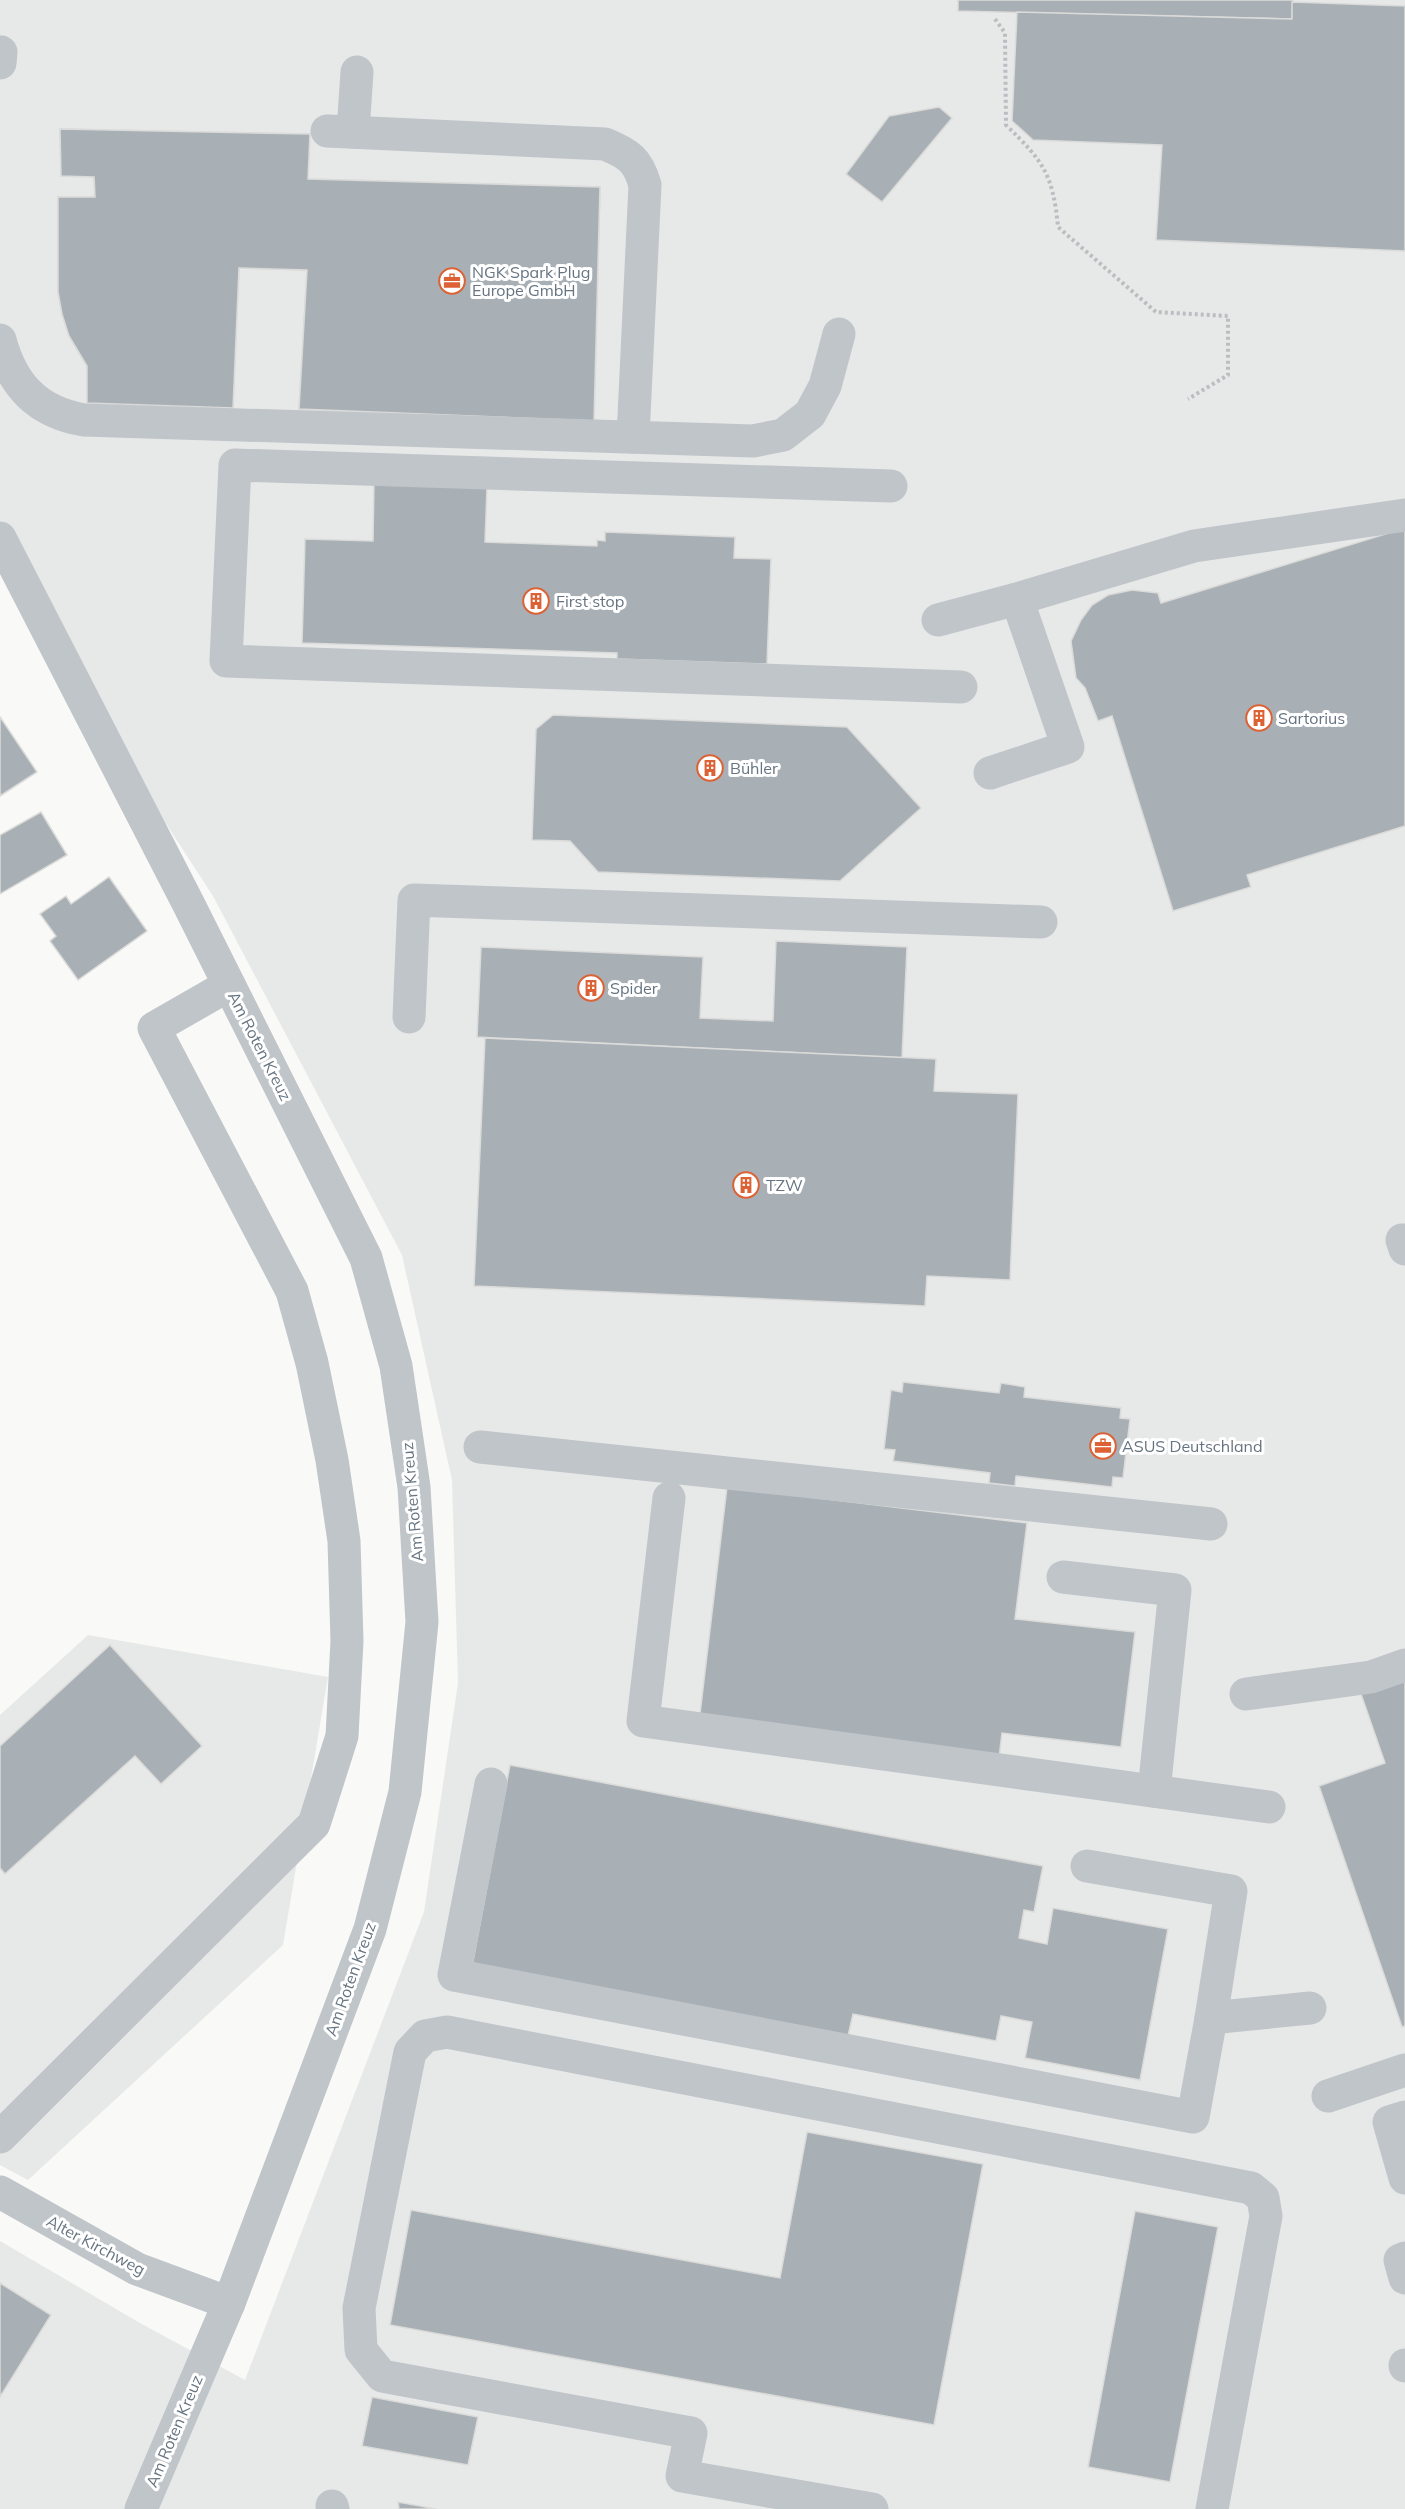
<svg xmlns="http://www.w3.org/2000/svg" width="1405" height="2509" font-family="Mulish,sans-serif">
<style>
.built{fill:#e7e8e8}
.building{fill:#a8b0b6;stroke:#dbdbd9;stroke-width:1.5;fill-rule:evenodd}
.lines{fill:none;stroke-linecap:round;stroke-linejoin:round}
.path{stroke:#bbbec1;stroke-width:4;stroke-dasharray:3 3;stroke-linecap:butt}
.minor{stroke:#c0c5c9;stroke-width:33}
.labels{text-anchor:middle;stroke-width:6;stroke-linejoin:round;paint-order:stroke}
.poi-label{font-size:16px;fill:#667481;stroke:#fff;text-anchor:start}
.street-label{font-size:16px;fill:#667481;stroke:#fff}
</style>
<rect width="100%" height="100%" fill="#f9f9f7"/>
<g class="built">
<path d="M0,0H1405V2509H0V2241L140,2323L245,2380L424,1912L458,1683L452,1480L402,1255L213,896L0,568Z"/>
<path d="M88,1635L328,1677L283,1945L28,2180L0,2165V1715Z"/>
</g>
<g class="building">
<path d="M958,0H1293L1292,19L958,11Z"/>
<path d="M1292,2L1405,6V251L1156,240L1162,145L1033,140L1012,121L1017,12L1292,19Z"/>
<path d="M939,107L952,118L882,202L846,174L889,116Z"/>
<path d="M60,129L310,134L308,179L600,187L594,421L299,409L307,270L239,268L233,408L87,403V366L69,336L62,314L58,292V197H95L94,177L61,176ZM344,255L516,260L514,339L341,334Z"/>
<path d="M60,129L310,134L308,179L600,187L594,421L299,409L307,270L239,268L233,408L87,403V366L69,336L62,314L58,292V197H95L94,177L61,176Z"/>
<path d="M374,484L487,488L485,542L597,546V540L605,541V532L735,537L734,558L771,559L767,664L617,659V653L302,643L305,539L373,541Z"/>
<path d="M1405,528V826L1247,875L1251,887L1173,911L1112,716L1098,721L1085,688L1076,678L1071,641L1081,620L1092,605L1108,595L1132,590L1158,593L1161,603Z"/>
<path d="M553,715L847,727L921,808L840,881L598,872L570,841L532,840L536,729Z"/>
<path d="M0,717L37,772L0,796Z"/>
<path d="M41,812L67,855L0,894V835Z"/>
<path d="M109,877L147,931L78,980L50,941L56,936L40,914L66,896L71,904Z"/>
<path d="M776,941L907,947L902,1058L477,1037L481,947L703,957L700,1018L773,1021Z"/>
<path d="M485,1038L936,1059L934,1091L1018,1094L1010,1280L927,1276L925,1306L474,1286Z"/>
<path d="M903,1382L999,1393L1001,1383L1025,1387L1024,1397L1121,1408L1120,1418L1130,1419L1123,1478L1113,1477L1112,1487L1016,1476L1015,1486L989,1483L990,1473L893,1461L895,1450L884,1449L891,1390L902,1392Z"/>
<path d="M727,1487L1027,1523L1015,1619L1135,1632L1121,1747L1002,1733L999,1758L700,1714Z"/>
<path d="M110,1645L202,1746L161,1784L135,1756L5,1874L0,1868V1746Z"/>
<path d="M1405,1679V2026L1402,2027L1319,1786L1385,1763L1361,1694Z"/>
<path d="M510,1765L1043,1866L1034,1912L1024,1910L1019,1938L1047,1944L1053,1908L1168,1929L1140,2080L1025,2058L1032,2022L1001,2016L996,2041L853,2014L848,2036L472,1966Z"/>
<path d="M807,2132L983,2164L934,2425L390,2325L411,2210L780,2278Z"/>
<path d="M1135,2211L1218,2227L1170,2482L1088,2467Z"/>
<path d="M0,2283L51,2315L0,2397Z"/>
<path d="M372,2397L478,2417L468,2465L362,2446Z"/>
<path d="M398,2502L436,2509H399Z"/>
</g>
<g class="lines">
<path class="path" d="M995,19L1005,33L1006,125C1043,161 1053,174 1058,227L1156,312L1228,316V375L1188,399"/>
<g class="minor">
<path d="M0,63L1,52"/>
<path d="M327,131L605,144C629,154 638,160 645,185L633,437"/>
<path d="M353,132L357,72"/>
<path d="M0,340C12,385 37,412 84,420L753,441L783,435L810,414L825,386L839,334"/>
<path d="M891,486L235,465L226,661L961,687"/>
<path d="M0,538L188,903L366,1258L396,1366L414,1487L422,1622L405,1792L370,1929L229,2303L141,2509"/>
<path d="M938,620L1017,599L1194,546L1405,515"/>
<path d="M990,773L1068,747L1017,599"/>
<path d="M409,1017L414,900L1041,922"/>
<path d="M1405,1240H1402L1405,1249"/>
<path d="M480,1447L1211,1524"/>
<path d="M669,1498L643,1721L1269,1807"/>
<path d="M1063,1577L1175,1590L1154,1791"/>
<path d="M1246,1694L1371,1677L1405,1665"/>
<path d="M491,1784L454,1975L1193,2117L1211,2018L1310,2008"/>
<path d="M1087,1866L1231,1891L1211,2018"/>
<path d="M1328,2096L1405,2070"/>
<path d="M1405,2117L1389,2122L1405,2178"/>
<path d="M0,2137L314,1824L342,1736L347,1641L344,1541L332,1460L312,1363L292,1291L154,1028L229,985"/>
<path d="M0,2192L137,2269L229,2303"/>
<path d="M1405,2258L1400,2260L1405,2278"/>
<path d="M1405,2365V2366"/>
<path d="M332,2506L333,2509"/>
<path d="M872,2509L682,2476L691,2433L382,2376L361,2350L359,2308L410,2052L425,2036L447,2032L1251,2188L1263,2198L1266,2216L1212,2509"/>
</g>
</g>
<defs>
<g id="office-ring" transform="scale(1.35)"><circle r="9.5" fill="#fff" stroke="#dc6235" stroke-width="1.5"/><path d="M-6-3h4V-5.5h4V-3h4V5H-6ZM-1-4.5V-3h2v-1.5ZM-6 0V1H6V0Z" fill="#dc6235"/></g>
<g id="building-ring" transform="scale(1.35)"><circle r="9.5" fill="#fff" stroke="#dc6235" stroke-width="1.5"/><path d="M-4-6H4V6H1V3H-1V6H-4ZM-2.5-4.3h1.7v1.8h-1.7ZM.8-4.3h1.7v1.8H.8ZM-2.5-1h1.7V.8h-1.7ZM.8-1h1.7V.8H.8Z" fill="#dc6235"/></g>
</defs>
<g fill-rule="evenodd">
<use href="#office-ring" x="452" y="281"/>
<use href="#building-ring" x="536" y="601"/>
<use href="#building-ring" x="1259" y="718"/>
<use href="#building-ring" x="710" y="768"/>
<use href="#building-ring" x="591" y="988"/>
<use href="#building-ring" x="746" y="1185"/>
<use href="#office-ring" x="1103" y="1446"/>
</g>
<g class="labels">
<g class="poi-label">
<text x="472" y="278">NGK Spark Plug<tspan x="472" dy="18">Europe GmbH</tspan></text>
<text x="556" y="607">First stop</text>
<text x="1278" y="724">Sartorius</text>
<text x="730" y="774">Bühler</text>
<text x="610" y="994">Spider</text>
<text x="766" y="1191">TZW</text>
<text x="1122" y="1452">ASUS Deutschland</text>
</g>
<g class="street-label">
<text transform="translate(260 1046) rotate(63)" y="6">Am Roten Kreuz</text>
<text transform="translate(412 1502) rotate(-95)" y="6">Am Roten Kreuz</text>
<text transform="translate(350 1979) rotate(-70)" y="6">Am Roten Kreuz</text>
<text transform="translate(96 2245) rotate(28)" y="6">Alter Kirchweg</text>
<text transform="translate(174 2431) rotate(-67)" y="6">Am Roten Kreuz</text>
</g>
</g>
</svg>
